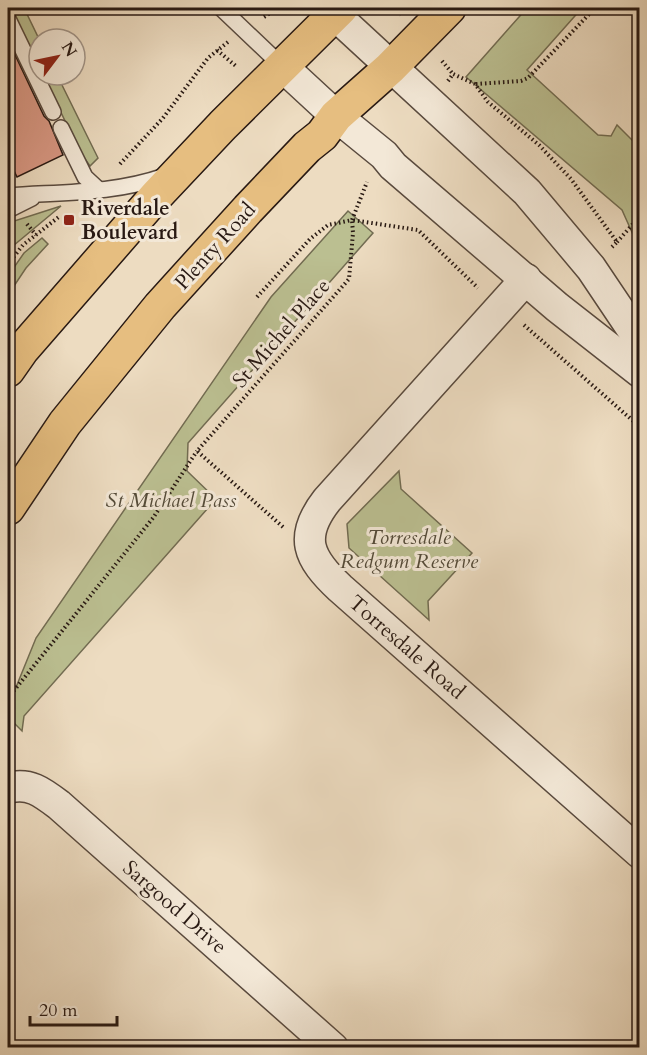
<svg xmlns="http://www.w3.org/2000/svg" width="647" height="1055" font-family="Cardo,serif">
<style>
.green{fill:#bbbf91;stroke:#726c52;stroke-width:1.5}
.building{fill:#d99884;stroke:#281913;stroke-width:1.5}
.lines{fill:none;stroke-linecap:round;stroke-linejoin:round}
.service-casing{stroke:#594a3e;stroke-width:18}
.minor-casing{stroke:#594a3e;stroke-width:33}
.trunk-casing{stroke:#281913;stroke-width:36}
.path{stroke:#281913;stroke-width:4;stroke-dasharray:1.5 3;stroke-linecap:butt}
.service{stroke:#f3e8d7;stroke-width:15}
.minor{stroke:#f3e8d7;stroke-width:30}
.trunk{stroke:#e6be80;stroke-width:33}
.poi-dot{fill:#8f2418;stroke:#f3e8d7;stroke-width:2}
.labels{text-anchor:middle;stroke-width:6;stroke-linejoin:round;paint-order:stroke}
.poi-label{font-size:21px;font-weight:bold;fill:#281913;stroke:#f3e8d7;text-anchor:start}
.street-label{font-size:21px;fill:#281913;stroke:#f3e8d7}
.park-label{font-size:21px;font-style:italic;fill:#544b39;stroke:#f3e8d7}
</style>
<rect width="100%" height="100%" fill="#eddcc1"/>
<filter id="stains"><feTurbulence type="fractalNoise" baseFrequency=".00333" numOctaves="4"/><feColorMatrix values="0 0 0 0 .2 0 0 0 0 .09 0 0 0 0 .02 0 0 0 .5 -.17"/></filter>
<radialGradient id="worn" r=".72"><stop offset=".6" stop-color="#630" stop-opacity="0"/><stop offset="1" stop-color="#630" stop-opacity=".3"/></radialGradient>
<g class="green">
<path d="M11,8H24L39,39V67Z"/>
<path d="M527,8H582L527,70L598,135L611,136L617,125L639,147V248L622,210L466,77Z"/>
<path d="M43,75H57L98,158L90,166L80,152Z"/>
<path d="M61,206L13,246L8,254V223Z"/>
<path d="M348,211L373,233L188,443L187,471L216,499L24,716L22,731L8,717V707L36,638L271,297Z"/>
<path d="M42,238L48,244L26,268L8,295V276L24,253Z"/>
<path d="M399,471L401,489L472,553L428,601L429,620L349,548L347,524Z"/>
</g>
<path class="building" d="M8,40L44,116L49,121L63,155L17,177L8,158Z"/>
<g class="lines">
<g class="service-casing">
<g id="service">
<path d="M221,8L283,67"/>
<path d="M8,19L53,112"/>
<path d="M61,128L85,177L99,190"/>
<path d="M8,196C60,192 114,194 165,176"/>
<path d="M8,210L32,198"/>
</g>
</g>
<g class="minor-casing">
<g id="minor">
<path d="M334,14L527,192L591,268L640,341"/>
<path d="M283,67L336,116L384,155L393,166L557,307L640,372"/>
<path d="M526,279L327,500C298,537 308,558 340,588L640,853"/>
<path d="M8,788C29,782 42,792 59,805L333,1048"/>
</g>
</g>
<g class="trunk-casing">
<g id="trunk">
<path d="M8,370L22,350L156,196L223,125L341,8"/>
<path d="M8,508L65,423L160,306L248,209L307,147L322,135L336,116L390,68L449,8"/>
</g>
</g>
<g class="path">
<path d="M395,8L401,15"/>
<path d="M264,17L278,8"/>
<path d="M217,50L237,67"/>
<path d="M442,61L453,74"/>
<path d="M448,81L453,74L475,84L488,102L539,145L571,179L617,242L612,247"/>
<path d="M476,84L521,81L528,78L595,8"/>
<path d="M120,164L163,118L208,58L228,42"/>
<path d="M27,224L36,235"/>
<path d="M617,242L640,216"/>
<path d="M8,264L23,245L60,216"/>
<path d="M257,297L310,239L328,225L352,220L367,182"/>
<path d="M524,325L640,427"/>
<path d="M283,527L197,451L349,279L353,233L352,220L418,230L478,288"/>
<path d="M8,698L153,518L197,451"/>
</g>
<use href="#service" class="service"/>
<use href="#minor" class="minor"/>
<use href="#trunk" class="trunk"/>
</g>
<rect class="poi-dot" x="63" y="214" width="12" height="12" rx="3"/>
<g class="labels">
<g class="poi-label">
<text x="81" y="215">Riverdale<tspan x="81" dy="24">Boulevard</tspan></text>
</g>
<g class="street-label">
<text transform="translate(215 246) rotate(-48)" y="7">Plenty Road</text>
<text transform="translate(281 333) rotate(-49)" y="7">St Michel Place</text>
<text transform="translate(407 647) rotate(41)" y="7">Torresdale Road</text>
<text transform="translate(175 907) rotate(41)" y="7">Sargood Drive</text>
</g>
<g class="park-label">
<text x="171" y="507">St Michael Pass</text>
<text x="409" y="544">Torresdale<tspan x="409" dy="24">Redgum Reserve</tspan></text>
</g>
</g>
<rect width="647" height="1055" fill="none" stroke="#eddcc1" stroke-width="30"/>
<rect x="9" y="9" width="629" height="1037" fill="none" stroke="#281913" stroke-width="3"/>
<rect x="15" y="15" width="617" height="1025" fill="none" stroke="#281913" stroke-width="1.5"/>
<g transform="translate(57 57) rotate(58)"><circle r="28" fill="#f3e8d7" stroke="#a29589" stroke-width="1.5"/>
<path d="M0-4.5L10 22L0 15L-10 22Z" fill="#8f2418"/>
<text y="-9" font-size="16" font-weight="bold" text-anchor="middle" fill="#281913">N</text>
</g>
<path d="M30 1016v9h87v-9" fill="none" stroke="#281913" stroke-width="3"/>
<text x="39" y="1016" font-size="18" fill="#281913" stroke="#f3e8d7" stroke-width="4.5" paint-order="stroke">20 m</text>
<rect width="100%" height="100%" filter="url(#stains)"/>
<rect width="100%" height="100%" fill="url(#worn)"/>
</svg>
